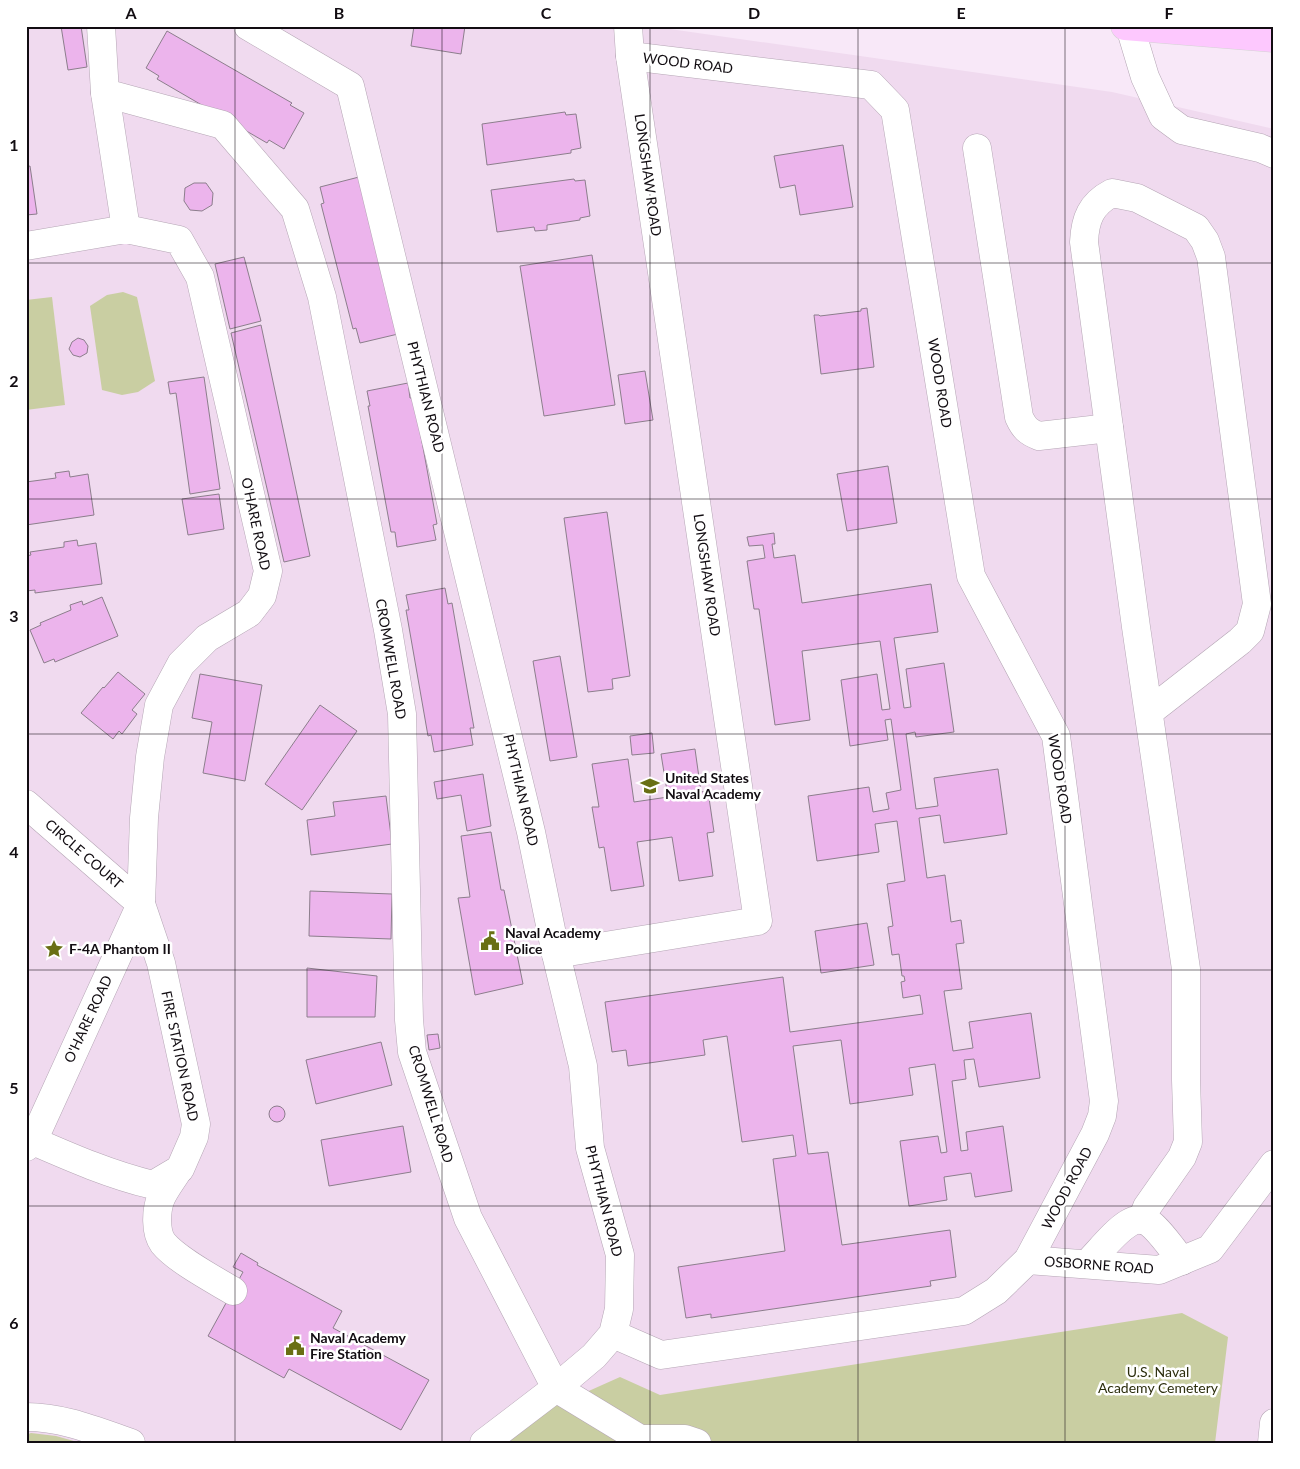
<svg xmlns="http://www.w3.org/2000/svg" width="1300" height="1469" font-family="Lato,sans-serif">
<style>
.built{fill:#f0daef}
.green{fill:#c9cea2}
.building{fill:#ecb4ec;stroke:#8c7e8c}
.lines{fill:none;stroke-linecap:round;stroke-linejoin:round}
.minor-casing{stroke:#b5a6b5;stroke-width:29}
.major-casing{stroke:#d4d3d4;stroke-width:29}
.minor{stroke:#fff;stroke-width:28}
.major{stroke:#fdc8fe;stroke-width:28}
.grid{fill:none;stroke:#120d12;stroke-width:1;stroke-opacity:0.55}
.labels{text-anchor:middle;stroke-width:5;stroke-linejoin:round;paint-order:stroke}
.street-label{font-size:14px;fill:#120d12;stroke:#fff}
.poi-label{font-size:14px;font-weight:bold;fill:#120d12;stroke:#fff;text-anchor:start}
.park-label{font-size:14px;fill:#2c2e0d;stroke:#fff}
.neatline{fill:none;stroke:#120d12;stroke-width:2}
.grid-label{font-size:16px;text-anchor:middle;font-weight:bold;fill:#120d12}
</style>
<rect width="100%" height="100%" fill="#f8e8f8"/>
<path class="built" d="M26,26H649L1112,92L1274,129V1443H26Z"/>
<g class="green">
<path d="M123,292L137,297L155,381L138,392L122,395L102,390L90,306L107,295Z"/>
<path d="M52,297L65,405L26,410V300Z"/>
<path d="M1182,1313L1228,1337L1215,1443H503L544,1411L620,1377L660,1395Z"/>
<path d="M31,1433L56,1436L81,1443H26V1435Z"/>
</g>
<g class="building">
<path d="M61,26H81L87,67L68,70Z"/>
<path d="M414,26H465L461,54L411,46Z"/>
<path d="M167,31L292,103L290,105L304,113L284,149L269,140L267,143L157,79L159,76L146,68Z"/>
<path d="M565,112L566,115L576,114L581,148L571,150V153L487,165L482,124Z"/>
<path d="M843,145L853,207L800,215L795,185L780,188L774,156Z"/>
<path d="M30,166L37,214L26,215V167Z"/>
<path d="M359,177L398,334L360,343L356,328L353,329L321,204L324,203L320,187Z"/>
<path d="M574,179L575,181L585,180L590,216L580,218V220L547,225V230L535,231L534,227L497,232L491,190Z"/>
<path d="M194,183H206L213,193L212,205L202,211L190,210L184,201L185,188Z"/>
<path d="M592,255L615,405L544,416L520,266Z"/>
<path d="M244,257L261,321L230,329L215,264Z"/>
<path d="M867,308L874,367L821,374L814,315H819L820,316L861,311V309Z"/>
<path d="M261,325L310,556L284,562L231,333Z"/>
<path d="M78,338L84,340L88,346L87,353L80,357L73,355L69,349L72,342Z"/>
<path d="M645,371L653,420L625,424L618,375Z"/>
<path d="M204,377L220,489L190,494L176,393L170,394L168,382Z"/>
<path d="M408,383L410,398H414L437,524L433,525L436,540L397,547L395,532H391L368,406H370L367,391Z"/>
<path d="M888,466L897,523L847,531L837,474Z"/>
<path d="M69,471L70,477L88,474L94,515L26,525V482L56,478L55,473Z"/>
<path d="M219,494L224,529L188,535L182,499Z"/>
<path d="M607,512L630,676L612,679L613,689L588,692L564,518Z"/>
<path d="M774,533L775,544H772L774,558L795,555L802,603L931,584L938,632L894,638L904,708L911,707L906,669L944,663L954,732L916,737L915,732L906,734L916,809L938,806L934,778L998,769L1007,834L944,843L940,815L919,818L927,878L945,875L951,922L961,920L964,943L956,944L962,989L944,991L953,1051L973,1048L969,1022L1031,1013L1040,1078L979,1087L974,1059L964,1060L966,1079L952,1081L961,1151L968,1150L966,1132L1003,1126L1012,1191L975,1197L971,1173L944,1177L947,1200L909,1206L900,1141L938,1136L941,1153L947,1152L935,1064L909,1068L913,1095L850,1104L841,1040L793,1046L808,1154L828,1152L842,1245L950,1230L956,1277L930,1281L931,1286L711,1318V1314L686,1318L678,1267L785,1251L773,1159L796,1156L793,1135L742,1142L727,1036L703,1040L705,1055L628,1066L626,1050L612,1052L605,1002L783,977L790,1032L923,1014L920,995L903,998L901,982L905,981L904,976H902L899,954L892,955L888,927L893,926L887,884L905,881L897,821L875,824L879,852L817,861L808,796L869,787L873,812L889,809L886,793L901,790L891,719L885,720L888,740L850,746L841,680L877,674L882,710L890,709L880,641L802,651L810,720L775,725L759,609H754L747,561L765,558L763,545L749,546L747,537Z"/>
<path d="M77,540L78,546L96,543L102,584L35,593V590L26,591V556L31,555L30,552L64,547V542Z"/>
<path d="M445,588L448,604L452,603L461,655L474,728H470L473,745L434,752L431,735L428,736L406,610H409L406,595Z"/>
<path d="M102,597L118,636L55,662L54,659L44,663L30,630L41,625L40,623L71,610L70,605L82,601L83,605Z"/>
<path d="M560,656L577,757L550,761L533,661Z"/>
<path d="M118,672L145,694L132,710L137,714L122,734L119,731L113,739L81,713L103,687L104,688Z"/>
<path d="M200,674L262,685L245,781L203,773L212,722L192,718Z"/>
<path d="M320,705L357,731L302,810L265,784Z"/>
<path d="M652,733L654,753L632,755L630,736Z"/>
<path d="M695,749L701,792L708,791L714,832L707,833L713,876L679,881L672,837L637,842L644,886L611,891L604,847L599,848L592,807H599L592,764L628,759L634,802L668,797L661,754Z"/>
<path d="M483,774L491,826L467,831L461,795L437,799L434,782Z"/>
<path d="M386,796L392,844L311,855L307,820L335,816L333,802Z"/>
<path d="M491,832L501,890H504L523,984L475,995L458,898L470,897L461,836Z"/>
<path d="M310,891L392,894L391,939L309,936Z"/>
<path d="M867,923L874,965L821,973L815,931Z"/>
<path d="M307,968L377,976L375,1017H307Z"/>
<path d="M438,1034L440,1048L429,1050L427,1035Z"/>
<path d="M381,1042L392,1085L316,1104L306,1060Z"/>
<circle cx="277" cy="1114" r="8"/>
<path d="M403,1126L411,1172L329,1186L321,1140Z"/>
<path d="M241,1253L258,1263L257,1265L342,1311L333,1328L429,1380L401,1430L289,1369L284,1378L208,1336L243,1272L233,1267Z"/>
</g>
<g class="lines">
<g class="minor-casing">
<g id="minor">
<path d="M101,26L105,93L223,125L295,209L322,297L388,630L402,714L409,1020L412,1052L468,1218L556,1388L640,1439H685L697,1443"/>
<path d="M248,26L350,86L531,832L556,954L583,1066L590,1148L620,1255L619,1309L613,1334L594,1356L556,1388L484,1443"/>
<path d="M1130,27L1145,77L1163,116L1182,130L1260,148L1274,154"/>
<path d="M105,93L126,229"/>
<path d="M977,148L1019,417C1024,428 1028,432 1039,436L1109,428"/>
<path d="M26,246L126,229L179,240L200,277L268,571L262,596L249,613L207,638L181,664L159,705L150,757L144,818L141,904L33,1141L26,1147"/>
<path d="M26,804L141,904L161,963L196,1124L194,1137L180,1169L153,1185C111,1175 72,1158 33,1141"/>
<path d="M556,954L758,921L630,56L628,26"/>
<path d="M177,1172C172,1180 165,1189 161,1198C156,1210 155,1232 163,1243C177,1260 213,1279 233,1291"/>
<path d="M1142,1220L1147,1207L1182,1157L1188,1142L1186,1080V969L1136,627L1084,242C1085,219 1091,204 1112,193L1137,198L1196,228L1205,241L1211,257L1257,604L1250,631L1240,641L1149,712"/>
<path d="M1028,1260L1159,1270L1210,1249L1274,1164"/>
<path d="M1087,1264C1099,1252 1115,1231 1129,1223C1135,1219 1142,1219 1148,1222C1159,1229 1173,1250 1182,1261"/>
<path d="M613,1334L661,1355L964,1311L996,1291L1028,1260L1095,1134L1102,1116L1104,1101L1056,736L971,576L895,110L871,85L630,56"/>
<path d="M26,1417C63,1417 96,1431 131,1443"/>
<path d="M1272,1443L1274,1423"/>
</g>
</g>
<g class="major-casing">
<path id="major" d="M1125,26L1274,38"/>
</g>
<use href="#minor" class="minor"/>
<use href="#major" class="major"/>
</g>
<path class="grid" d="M235,26V1443M442,26V1443M650,26V1443M858,26V1443M1065,26V1443M26,263H1274M26,499H1274M26,734H1274M26,970H1274M26,1206H1274"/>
<defs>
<g id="university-bare" transform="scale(1.5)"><path d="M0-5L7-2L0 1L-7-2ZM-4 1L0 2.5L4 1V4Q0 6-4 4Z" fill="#696f14" stroke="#fff" stroke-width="2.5" paint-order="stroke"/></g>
<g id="civic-bare" transform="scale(1.5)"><path d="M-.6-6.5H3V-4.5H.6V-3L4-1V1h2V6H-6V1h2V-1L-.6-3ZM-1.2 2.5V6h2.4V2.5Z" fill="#696f14" stroke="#fff" stroke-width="2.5" paint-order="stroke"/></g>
<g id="sight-bare" transform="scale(1.5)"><path d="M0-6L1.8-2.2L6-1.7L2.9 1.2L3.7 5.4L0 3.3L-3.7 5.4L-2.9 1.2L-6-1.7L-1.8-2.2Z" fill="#696f14" stroke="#fff" stroke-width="2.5" paint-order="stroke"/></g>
</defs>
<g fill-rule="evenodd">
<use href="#university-bare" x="650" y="786"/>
<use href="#civic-bare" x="490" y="941"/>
<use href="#sight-bare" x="54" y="949"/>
<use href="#civic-bare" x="295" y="1346"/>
</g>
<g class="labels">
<g class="street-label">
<text transform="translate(688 63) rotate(7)" y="5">WOOD ROAD</text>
<text transform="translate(648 175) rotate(82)" y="5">LONGSHAW ROAD</text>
<text transform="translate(940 383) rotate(81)" y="5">WOOD ROAD</text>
<text transform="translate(426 397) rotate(76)" y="5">PHYTHIAN ROAD</text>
<text transform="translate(256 524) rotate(78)" y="5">O'HARE ROAD</text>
<text transform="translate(707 575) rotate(82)" y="5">LONGSHAW ROAD</text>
<text transform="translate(391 659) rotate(80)" y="5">CROMWELL ROAD</text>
<text transform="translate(1060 779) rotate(81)" y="5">WOOD ROAD</text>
<text transform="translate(521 790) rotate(77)" y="5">PHYTHIAN ROAD</text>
<text transform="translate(84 854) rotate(41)" y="5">CIRCLE COURT</text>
<text transform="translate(88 1019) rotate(-65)" y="5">O'HARE ROAD</text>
<text transform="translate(180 1056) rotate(78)" y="5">FIRE STATION ROAD</text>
<text transform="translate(431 1104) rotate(73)" y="5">CROMWELL ROAD</text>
<text transform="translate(1067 1188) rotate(-62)" y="5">WOOD ROAD</text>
<text transform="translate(604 1201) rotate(76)" y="5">PHYTHIAN ROAD</text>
<text transform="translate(1099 1265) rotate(4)" y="5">OSBORNE ROAD</text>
</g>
<g class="poi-label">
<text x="665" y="783">United States<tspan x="665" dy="16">Naval Academy</tspan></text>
<text x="505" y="938">Naval Academy<tspan x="505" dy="16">Police</tspan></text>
<text x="69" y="954">F-4A Phantom II</text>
<text x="310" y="1343">Naval Academy<tspan x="310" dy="16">Fire Station</tspan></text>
</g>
<g class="park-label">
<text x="1158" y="1377">U.S. Naval<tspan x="1158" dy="16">Academy Cemetery</tspan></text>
</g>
</g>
<rect width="1300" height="1469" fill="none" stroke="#ffffff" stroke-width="55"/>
<rect x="28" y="28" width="1244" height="1414" class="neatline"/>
<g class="grid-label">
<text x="131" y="19">A</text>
<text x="339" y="19">B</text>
<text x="546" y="19">C</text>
<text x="754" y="19">D</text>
<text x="961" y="19">E</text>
<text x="1169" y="19">F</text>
<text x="14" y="151">1</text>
<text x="14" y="387">2</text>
<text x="14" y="622">3</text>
<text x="14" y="858">4</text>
<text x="14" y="1094">5</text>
<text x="14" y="1329">6</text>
</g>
</svg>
